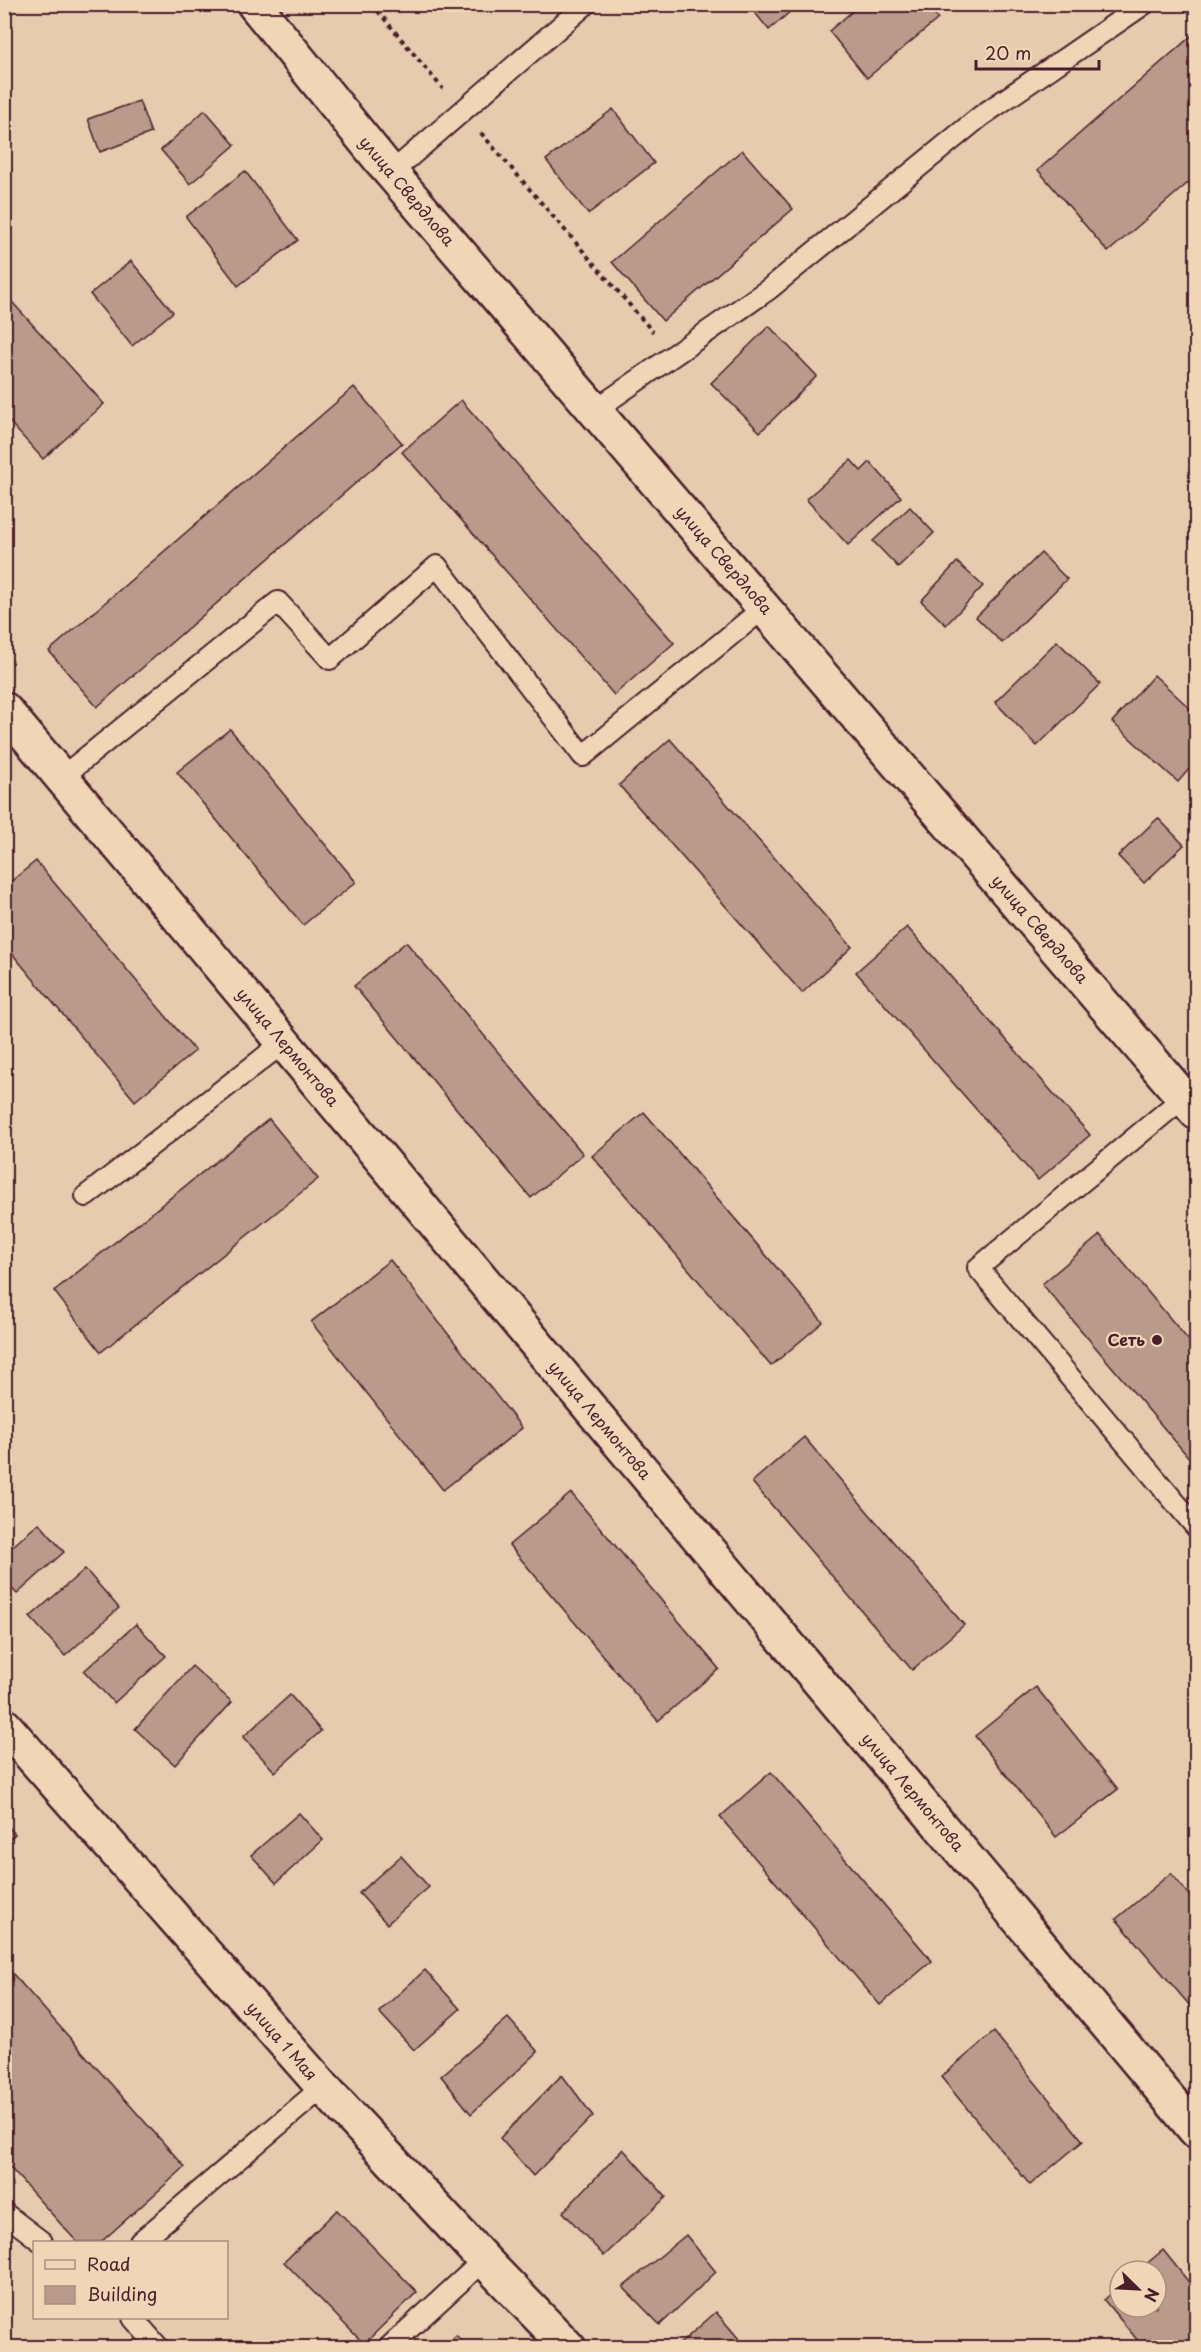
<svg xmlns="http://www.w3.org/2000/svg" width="1201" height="2352" font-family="'Playpen Sans',sans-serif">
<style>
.building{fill:#ba9a8a;stroke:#4a1f2b;stroke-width:1.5}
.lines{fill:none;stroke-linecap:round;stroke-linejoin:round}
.service-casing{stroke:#4a1f2b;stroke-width:24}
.minor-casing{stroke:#4a1f2b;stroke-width:38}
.secondary-casing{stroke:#4a1f2b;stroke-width:38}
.path{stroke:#4a1f2b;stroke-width:4;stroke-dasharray:4.5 4.5;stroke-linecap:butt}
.service{stroke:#f0d6b7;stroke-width:20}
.minor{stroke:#f0d6b7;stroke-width:33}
.secondary{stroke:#f0d6b7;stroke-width:33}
.poi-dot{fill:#4a1f2b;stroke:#f0d6b7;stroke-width:2}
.labels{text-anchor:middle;stroke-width:4.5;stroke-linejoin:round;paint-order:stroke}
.street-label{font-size:16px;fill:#4a1f2b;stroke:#f0d6b7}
.poi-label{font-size:16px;font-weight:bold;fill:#4a1f2b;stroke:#f0d6b7;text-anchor:end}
</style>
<rect width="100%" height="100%" fill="#e6cbaf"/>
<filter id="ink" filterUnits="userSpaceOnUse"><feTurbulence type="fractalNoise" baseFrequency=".0167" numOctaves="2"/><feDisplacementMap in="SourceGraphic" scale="12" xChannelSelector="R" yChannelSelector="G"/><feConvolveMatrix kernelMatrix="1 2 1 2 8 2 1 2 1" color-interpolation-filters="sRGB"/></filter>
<g filter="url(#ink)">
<g class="building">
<path d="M748,4H799L769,30Z"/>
<path d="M861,4H926L938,19L867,78L829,31Z"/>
<path d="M1196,32V176L1108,252L1038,170Z"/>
<path d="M139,101L151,133L100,152L88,119Z"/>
<path d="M613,109L654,163L588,214L546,160Z"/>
<path d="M205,110L235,145L190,184L161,150Z"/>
<path d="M742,150L793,209L663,321L612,262Z"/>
<path d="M245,171L298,240L238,286L186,217Z"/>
<path d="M131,261L173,312L132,346L90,294Z"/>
<path d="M4,293L104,404L43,459L4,416Z"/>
<path d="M769,326L817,376L760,432L711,383Z"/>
<path d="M354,387L402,443L97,707L49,651Z"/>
<path d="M461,400L674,643L614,695L402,452Z"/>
<path d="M851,460L861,471L870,462L901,497L848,545L806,499Z"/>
<path d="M910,507L934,533L898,567L873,541Z"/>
<path d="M1041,553L1067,579L1002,643L976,617Z"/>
<path d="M957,562L983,586L946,625L921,601Z"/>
<path d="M1057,641L1100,684L1037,746L995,702Z"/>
<path d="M1154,675L1196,714V761L1178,782L1112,722Z"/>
<path d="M230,729L356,882L303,925L177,772Z"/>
<path d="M670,739L852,947L802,993L619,785Z"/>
<path d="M1158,818L1184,845L1144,883L1118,856Z"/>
<path d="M36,861L195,1051L135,1101L4,944V887Z"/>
<path d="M907,927L1090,1135L1038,1180L856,972Z"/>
<path d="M406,942L583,1154L531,1198L354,986Z"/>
<path d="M644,1112L823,1322L771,1366L592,1156Z"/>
<path d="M269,1119L318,1179L101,1352L54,1291Z"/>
<path d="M1100,1235L1196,1349V1466L1042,1284Z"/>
<path d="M390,1260L522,1428L443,1490L311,1322Z"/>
<path d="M804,1437L964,1625L912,1670L752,1482Z"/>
<path d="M571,1493L719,1669L658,1721L509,1545Z"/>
<path d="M39,1523L64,1552L17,1594L4,1580V1554Z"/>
<path d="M85,1569L119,1608L65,1656L30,1617Z"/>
<path d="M136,1624L166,1656L114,1703L84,1671Z"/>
<path d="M192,1666L232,1702L175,1765L135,1729Z"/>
<path d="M1036,1687L1118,1789L1056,1837L975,1736Z"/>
<path d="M290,1695L321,1731L275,1772L243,1737Z"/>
<path d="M771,1772L932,1961L880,2005L720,1817Z"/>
<path d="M299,1813L323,1840L276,1883L251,1855Z"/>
<path d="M4,1822L15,1834L4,1845Z"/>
<path d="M401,1856L429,1887L387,1924L359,1893Z"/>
<path d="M1171,1873L1196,1904V2003L1191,2007L1116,1919Z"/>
<path d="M4,1964L185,2167L101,2242H77L4,2161Z"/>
<path d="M425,1970L460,2009L414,2050L379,2012Z"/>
<path d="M508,2018L538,2052L471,2114L441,2076Z"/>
<path d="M994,2032L1083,2141L1030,2185L941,2077Z"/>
<path d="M562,2075L593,2116L533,2176L500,2138Z"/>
<path d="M623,2149L666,2197L604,2256L563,2212Z"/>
<path d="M337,2210L417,2292L364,2344L284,2262Z"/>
<path d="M686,2235L716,2272L660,2325L623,2287Z"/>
<path d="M1163,2250L1196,2291V2348H1144L1104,2300L1120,2286V2307H1156V2271H1138Z"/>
<path d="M716,2312L744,2345L740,2348H675Z"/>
<path d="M456,2335L468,2348H444Z"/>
</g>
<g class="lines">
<g class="service-casing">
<g id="service">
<path d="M391,173L586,4"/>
<path d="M595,410L769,289L981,116L1144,4"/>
<path d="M62,777L278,602L330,659L437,566L583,756L765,607"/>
<path d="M1184,1097L978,1268L1196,1527"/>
<path d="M86,1196L284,1042"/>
<path d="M4,2213L42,2242"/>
<path d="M140,2242L323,2087"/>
<path d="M133,2318L159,2348"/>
<path d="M388,2348L484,2260"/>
</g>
</g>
<g class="minor-casing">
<g id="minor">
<path d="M4,709L1196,2131"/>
<path d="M4,1725L323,2087L484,2260L569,2348"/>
</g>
</g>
<g class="secondary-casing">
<path id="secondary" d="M254,4L391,173L1196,1112"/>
</g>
<g class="path">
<path d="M372,4L443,89"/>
<path d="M481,133L653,332"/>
</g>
<use href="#service" class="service"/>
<use href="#minor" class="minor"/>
<use href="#secondary" class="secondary"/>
</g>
</g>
<circle class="poi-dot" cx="1157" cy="1340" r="6"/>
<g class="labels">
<g class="street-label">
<text transform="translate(407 191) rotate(50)" y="6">улица Свердлова</text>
<text transform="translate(724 560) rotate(49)" y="6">улица Свердлова</text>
<text transform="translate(1040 929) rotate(49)" y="6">улица Свердлова</text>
<text transform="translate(288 1047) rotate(50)" y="6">улица Лермонтова</text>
<text transform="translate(600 1420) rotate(50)" y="6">улица Лермонтова</text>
<text transform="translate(913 1792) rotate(50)" y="6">улица Лермонтова</text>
<text transform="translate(282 2041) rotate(49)" y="6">улица 1 Мая</text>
</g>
<g class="poi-label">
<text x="1145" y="1346">Сеть</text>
</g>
</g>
<rect width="1201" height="2352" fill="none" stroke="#f0d6b7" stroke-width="24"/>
<rect x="12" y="12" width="1177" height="2328" fill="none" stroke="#4a1f2b" stroke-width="2" filter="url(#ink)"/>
<rect x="33" y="2241" width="195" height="78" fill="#f0d6b7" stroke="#ae8d7f" stroke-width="1.5"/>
<rect x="45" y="2260" width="30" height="9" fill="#f0d6b7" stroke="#ae8d7f" stroke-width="1.5"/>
<text x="87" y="2271" font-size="18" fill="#4a1f2b">Road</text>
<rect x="45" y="2286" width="30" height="18" fill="#ba9a8a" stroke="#ae8d7f" stroke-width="1.5"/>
<text x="87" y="2301" font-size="18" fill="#4a1f2b">Building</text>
<g transform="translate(1138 2289) rotate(114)"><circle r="28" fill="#f0d6b7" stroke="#ae8d7f" stroke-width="1.5"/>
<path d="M0-4.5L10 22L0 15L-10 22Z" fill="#4a1f2b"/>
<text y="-9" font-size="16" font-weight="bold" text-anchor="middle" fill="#4a1f2b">N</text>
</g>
<path d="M976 60v9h123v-9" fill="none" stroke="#4a1f2b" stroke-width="3"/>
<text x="985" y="60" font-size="18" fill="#4a1f2b" stroke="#f0d6b7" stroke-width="4.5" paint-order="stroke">20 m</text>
</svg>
